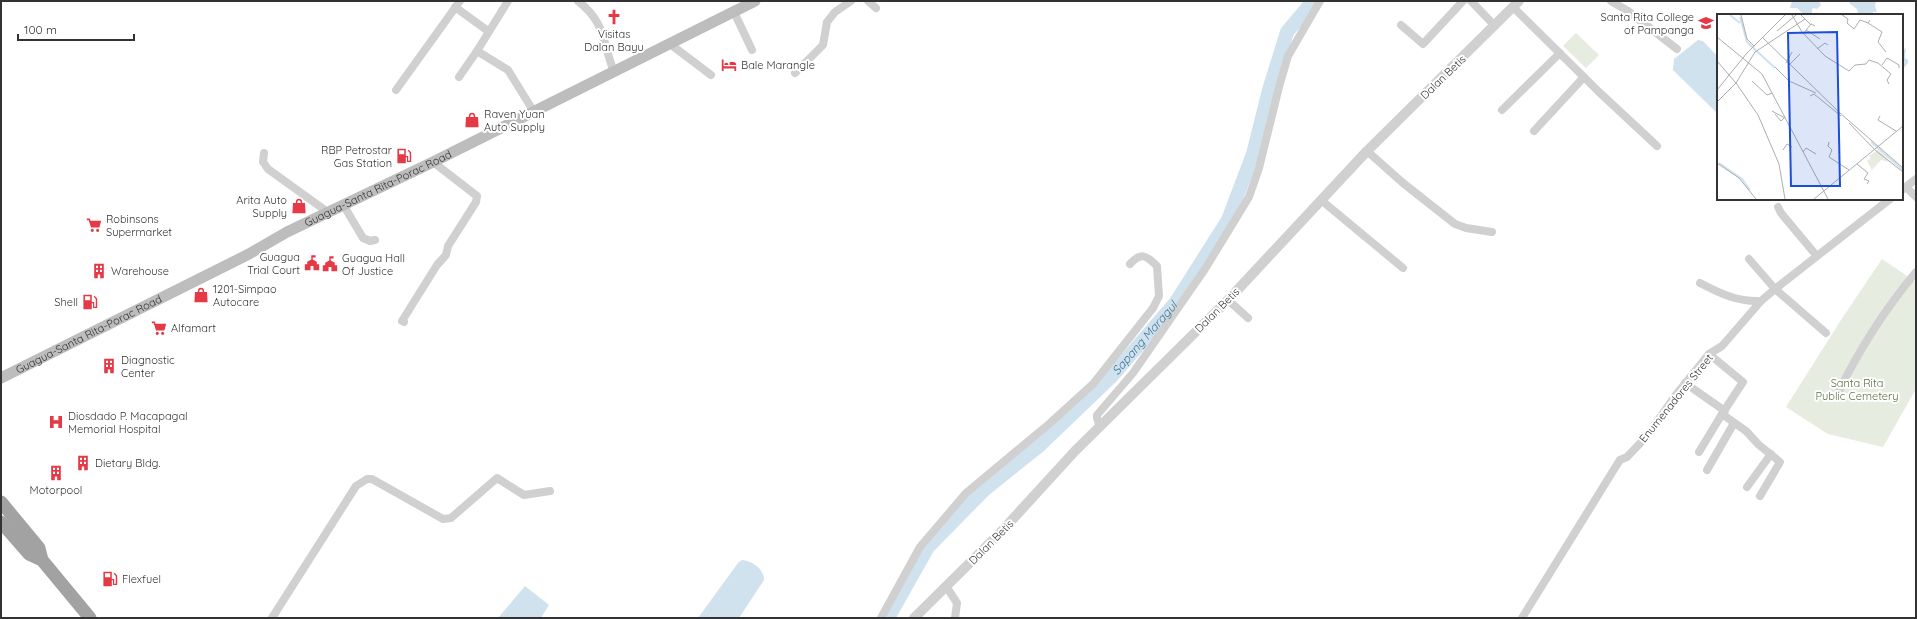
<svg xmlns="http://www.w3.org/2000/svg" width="1917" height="619" font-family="Quicksand,sans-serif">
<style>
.green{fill:#e6ecdf}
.water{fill:#cfe2ee}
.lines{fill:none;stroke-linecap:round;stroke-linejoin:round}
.river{stroke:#cfe2ee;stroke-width:14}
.minor{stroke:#d0d0d0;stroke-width:8}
.tertiary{stroke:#d0d0d0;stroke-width:10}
.secondary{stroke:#bdbdbd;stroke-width:11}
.trunk{stroke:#a2a2a2;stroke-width:13}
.labels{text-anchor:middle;stroke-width:4;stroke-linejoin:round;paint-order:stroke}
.poi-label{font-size:11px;fill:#333;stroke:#fff;text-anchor:start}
.street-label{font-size:11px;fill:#333;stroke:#fff}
.park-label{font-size:11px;fill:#56703f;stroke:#fff}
.water-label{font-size:12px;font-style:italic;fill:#3f7597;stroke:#fff}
.inset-river{fill:none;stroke:#cfe2ee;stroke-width:2}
.inset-road{fill:none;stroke:#adadad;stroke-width:1}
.view{fill:#1d4ed8;fill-opacity:0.15;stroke:#1d4ed8;stroke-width:2}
.inset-edge{fill:none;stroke:#333;stroke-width:2}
</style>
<rect width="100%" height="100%" fill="#fff"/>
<g class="green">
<path d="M1576,33L1599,55L1586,68L1563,46Z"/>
<path d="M1882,259L1916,282V389L1883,447L1828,434L1786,407L1841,320Z"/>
</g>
<g class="water">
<path d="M1792,1H1819L1821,5L1817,9L1814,8L1812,9V15H1804L1797,8H1790Z"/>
<path d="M1849,1H1876L1875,6L1877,12H1873L1872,15L1867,13L1858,15L1857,9L1850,4Z"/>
<path d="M1698,40L1703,41L1718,57V114L1673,70L1674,59Z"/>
<path d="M1906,47L1905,58L1908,60V63L1903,69L1902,53Z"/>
<path d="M742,560C752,561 764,569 764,580L739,618H698L738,563Z"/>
<path d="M525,586L549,605L541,618H498Z"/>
</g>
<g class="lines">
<path class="river" id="s1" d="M888,618L928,547L984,490L1039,446L1112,376L1176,302L1228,220L1253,154L1269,90L1287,32L1313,1"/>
<g class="minor">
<path d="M508,1L477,51L508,70L534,112"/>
<path d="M578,1C606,23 602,41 614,72"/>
<path d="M868,1L876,8"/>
<path d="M1471,1L1495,26"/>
<path d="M1611,1L1628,11L1677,49"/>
<path d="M455,7L488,31"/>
<path d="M1513,7L1599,92L1657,146"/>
<path d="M734,12L752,50"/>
<path d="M1401,25L1423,44L1463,1"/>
<path d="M670,44L711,75"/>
<path d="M795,73L823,45L827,22L835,12L851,1"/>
<path d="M459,77L477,51"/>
<path d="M396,90L460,1"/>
<path d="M1502,110L1560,53"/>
<path d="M1534,131L1584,77"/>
<path d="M1367,151L1403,183L1455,224L1466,228L1492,232"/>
<path d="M264,153L263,162L268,169L329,213"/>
<path d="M1906,187L1916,197"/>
<path d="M1902,190L1916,179"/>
<path d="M1321,200L1403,268"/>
<path d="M344,206L363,238L370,241L375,240"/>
<path d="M1778,207L1781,213L1816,255"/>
<path d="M1749,259L1775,289L1826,333"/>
<path d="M1700,283C1721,294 1738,302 1761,301"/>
<path d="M1228,300L1248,318"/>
<path d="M404,322L402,321L437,265L446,255L448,246L476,202L477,196L433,162"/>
<path d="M1709,354L1743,382L1722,414L1746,431L1759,445L1780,462L1760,496"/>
<path d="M1685,383L1725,411"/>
<path d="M1838,393C1859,350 1885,309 1916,272"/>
<path d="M1100,426L1097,418V415L1133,373L1205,269L1249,197L1259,168L1279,87L1288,56L1320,1"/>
<path d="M1699,452L1722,414"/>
<path d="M1707,470L1734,423"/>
<path d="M1747,487L1771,454"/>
<path d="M946,586L957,603L955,618"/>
<path d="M272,618L356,486L367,479H372L443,519L451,518L497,478L524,495L550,491"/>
<path d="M881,618L920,547L966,493L1049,424L1093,384L1153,308L1159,296L1157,266C1146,255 1141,252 1130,264"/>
<path d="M1522,618L1613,471L1620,460L1627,457L1647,436L1675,396L1709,354L1722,346L1761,301L1775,289L1890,199"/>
</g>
<path class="tertiary" d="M914,618L1000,533L1075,451L1228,300L1367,151L1519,1"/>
<path class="secondary" id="s2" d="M1,378L249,254L287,232L433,162L755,1"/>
<g class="trunk">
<path d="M1,502L39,548L42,560"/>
<path d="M1,522L29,554L42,560L90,618"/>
</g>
</g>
<defs>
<g id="church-bare" transform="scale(1.2)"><path d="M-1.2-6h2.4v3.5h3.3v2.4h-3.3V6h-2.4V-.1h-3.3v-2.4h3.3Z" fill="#e63946" stroke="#fff" stroke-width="2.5" paint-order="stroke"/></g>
<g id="university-bare" transform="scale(1.2)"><path d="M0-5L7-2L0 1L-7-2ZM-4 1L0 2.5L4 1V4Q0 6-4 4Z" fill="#e63946" stroke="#fff" stroke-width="2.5" paint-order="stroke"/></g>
<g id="hotel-bare" transform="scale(1.2)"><path d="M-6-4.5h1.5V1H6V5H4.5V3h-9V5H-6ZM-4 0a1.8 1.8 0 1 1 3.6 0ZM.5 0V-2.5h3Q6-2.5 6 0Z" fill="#e63946" stroke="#fff" stroke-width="2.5" paint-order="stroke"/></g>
<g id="shop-bare" transform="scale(1.2)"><path d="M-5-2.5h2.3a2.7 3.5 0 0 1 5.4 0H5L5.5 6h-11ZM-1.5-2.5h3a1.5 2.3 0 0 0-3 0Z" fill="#e63946" stroke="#fff" stroke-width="2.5" paint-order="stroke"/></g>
<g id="fuel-bare" transform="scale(1.2)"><path d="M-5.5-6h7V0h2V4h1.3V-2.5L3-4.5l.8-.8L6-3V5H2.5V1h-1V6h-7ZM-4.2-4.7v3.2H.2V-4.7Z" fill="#e63946" stroke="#fff" stroke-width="2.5" paint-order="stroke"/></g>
<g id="supermarket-bare" transform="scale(1.2)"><path d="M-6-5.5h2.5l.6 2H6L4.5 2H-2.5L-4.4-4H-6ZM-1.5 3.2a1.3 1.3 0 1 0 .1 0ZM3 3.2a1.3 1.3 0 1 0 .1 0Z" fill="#e63946" stroke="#fff" stroke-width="2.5" paint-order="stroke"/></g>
<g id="civic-bare" transform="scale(1.2)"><path d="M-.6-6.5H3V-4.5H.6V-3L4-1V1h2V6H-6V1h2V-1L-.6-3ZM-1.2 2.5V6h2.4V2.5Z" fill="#e63946" stroke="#fff" stroke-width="2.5" paint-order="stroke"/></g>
<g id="building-bare" transform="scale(1.2)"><path d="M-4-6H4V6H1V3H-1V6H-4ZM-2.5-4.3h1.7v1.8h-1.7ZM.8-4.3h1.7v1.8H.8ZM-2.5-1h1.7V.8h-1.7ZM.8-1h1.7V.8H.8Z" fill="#e63946" stroke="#fff" stroke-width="2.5" paint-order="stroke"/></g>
<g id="hospital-bare" transform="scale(1.2)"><path d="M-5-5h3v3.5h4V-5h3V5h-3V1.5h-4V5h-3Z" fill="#e63946" stroke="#fff" stroke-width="2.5" paint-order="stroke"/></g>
</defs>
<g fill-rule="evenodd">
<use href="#church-bare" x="614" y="17"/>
<use href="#university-bare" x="1706" y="23"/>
<use href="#hotel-bare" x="729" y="65"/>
<use href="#shop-bare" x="472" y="120"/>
<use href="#fuel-bare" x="404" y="156"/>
<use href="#shop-bare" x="299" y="206"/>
<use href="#supermarket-bare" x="94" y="225"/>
<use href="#civic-bare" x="312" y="263"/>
<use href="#civic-bare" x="330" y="264"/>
<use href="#building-bare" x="99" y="271"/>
<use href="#shop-bare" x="201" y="295"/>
<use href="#fuel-bare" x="90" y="302"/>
<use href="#supermarket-bare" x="159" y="328"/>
<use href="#building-bare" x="109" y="366"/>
<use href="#hospital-bare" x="56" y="422"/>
<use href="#building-bare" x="83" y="463"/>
<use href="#building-bare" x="56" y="473"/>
<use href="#fuel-bare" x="110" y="579"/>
</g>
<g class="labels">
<g class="poi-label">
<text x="1694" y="21" text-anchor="end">Santa Rita College<tspan x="1694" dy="13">of Pampanga</tspan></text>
<text x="614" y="38" text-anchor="middle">Visitas<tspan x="614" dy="13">Dalan Bayu</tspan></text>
<text x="741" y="69">Bale Marangle</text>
<text x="484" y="118">Raven Yuan<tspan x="484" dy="13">Auto Supply</tspan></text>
<text x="392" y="154" text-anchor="end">RBP Petrostar<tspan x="392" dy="13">Gas Station</tspan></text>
<text x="287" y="204" text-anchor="end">Arita Auto<tspan x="287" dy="13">Supply</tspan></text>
<text x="106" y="223">Robinsons<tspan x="106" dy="13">Supermarket</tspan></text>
<text x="300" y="261" text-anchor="end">Guagua<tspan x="300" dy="13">Trial Court</tspan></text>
<text x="342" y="262">Guagua Hall<tspan x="342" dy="13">Of Justice</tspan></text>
<text x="111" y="275">Warehouse</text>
<text x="213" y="293">1201-Simpao<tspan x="213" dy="13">Autocare</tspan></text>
<text x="78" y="306" text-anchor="end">Shell</text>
<text x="171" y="332">Alfamart</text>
<text x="121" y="364">Diagnostic<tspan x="121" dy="13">Center</tspan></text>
<text x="68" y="420">Diosdado P. Macapagal<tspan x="68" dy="13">Memorial Hospital</tspan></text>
<text x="95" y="467">Dietary Bldg.</text>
<text x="56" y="494" text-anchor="middle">Motorpool</text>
<text x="122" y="583">Flexfuel</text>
</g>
<g class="street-label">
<text transform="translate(1443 77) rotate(-44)" y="4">Dalan Betis</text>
<text dy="4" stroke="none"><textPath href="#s2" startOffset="422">Guagua-Santa Rita-Porac Road</textPath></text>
<text transform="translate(1217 310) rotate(-45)" y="4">Dalan Betis</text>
<text dy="4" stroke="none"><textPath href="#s2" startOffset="98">Guagua-Santa Rita-Porac Road</textPath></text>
<text transform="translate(1676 398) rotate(-51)" y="4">Enumenadores Street</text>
<text transform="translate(991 542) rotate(-45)" y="4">Dalan Betis</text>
</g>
<g class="park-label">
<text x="1857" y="387">Santa Rita<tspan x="1857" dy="13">Public Cemetery</tspan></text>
</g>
<g class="water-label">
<text dy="4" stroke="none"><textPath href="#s1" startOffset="383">Sapang Maragul</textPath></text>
</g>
</g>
<g transform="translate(1717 14)">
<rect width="186" height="186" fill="#fff"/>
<path d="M161,136L174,148L164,146L155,156L150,147L154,144L152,142Z" fill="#e6ecdf"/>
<path class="inset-river" d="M13,1L23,9M23,3L30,28L58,54M154,128L186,156M2,149L25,165L33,176"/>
<path class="inset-road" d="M24,1L30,25L37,32M75,1L85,18L108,42L132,57L138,51L149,50L152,46L161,49L174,60L170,66L172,70M84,1L94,11M125,1L131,5L130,9L137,15L143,6L151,9L153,6M151,9L165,18L161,28L169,38M89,16L103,25M60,17L79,1M86,20L94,10L98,12M0,23L45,60L111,185M46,24L123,99L186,154M100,35L108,29L111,31M0,47L19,69M69,49L75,38M72,51L83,40M165,51L170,44L182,51V54M58,53L72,67L99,79M35,67L50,81L55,79M19,69L41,101L62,150L68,185M0,76L30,39L68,1M93,82L97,80L124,102M0,88L19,69L38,38L88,5M55,97L68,104M58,100L64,107L67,104M163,102L161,106L179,117M132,109L158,136L186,158M112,128L111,132L115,136L112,143L132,156M66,136L70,130L75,133M86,138L89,134L99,140M0,149L22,164L39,185M140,150L151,159L147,165L152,167L150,170M97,185L186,112"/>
<path class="view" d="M120,18L123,172H74L71,19Z"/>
<rect width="186" height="186" class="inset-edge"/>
</g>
<rect width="1917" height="619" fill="none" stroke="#333333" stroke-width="4"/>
<path d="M18 34v6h116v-6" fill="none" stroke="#333333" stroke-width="2"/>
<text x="24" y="34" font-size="12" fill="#333333" stroke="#ffffff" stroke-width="3" paint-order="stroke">100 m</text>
</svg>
